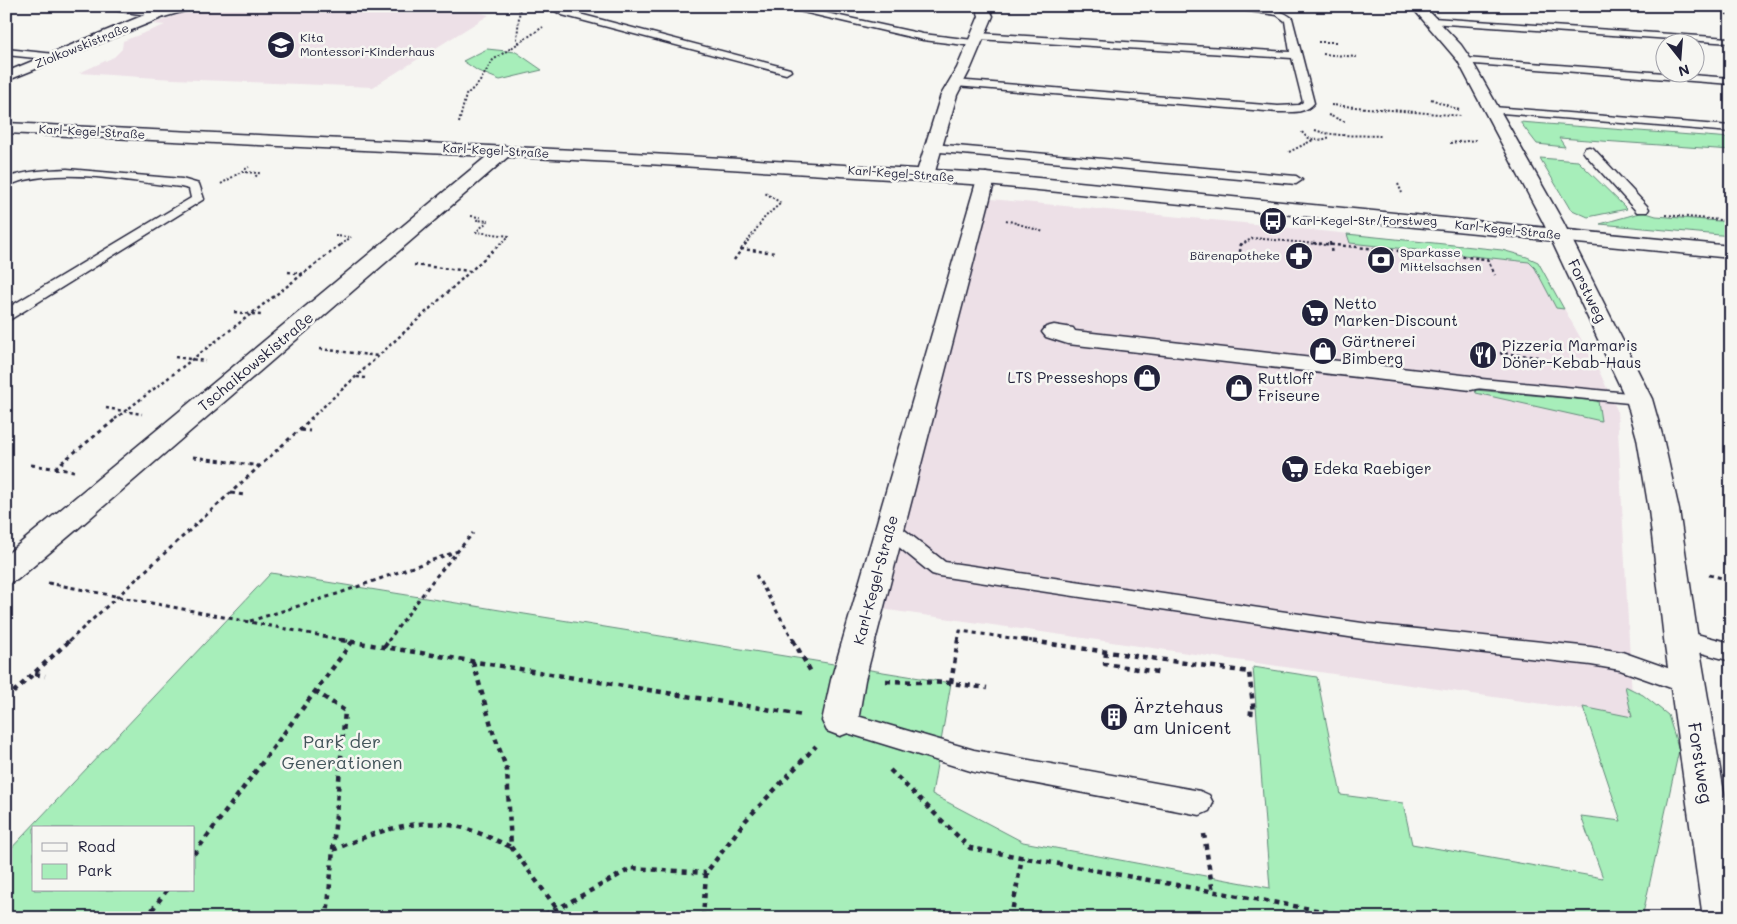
<svg xmlns="http://www.w3.org/2000/svg" width="1737" height="924" font-family="Mali,sans-serif">
<style>
.built{fill:#ede0e7}
.green{fill:#a7eeba;stroke:#64887a;fill-rule:evenodd}
.lines{fill:none;stroke-linecap:round;stroke-linejoin:round}
.service-casing{stroke:#22223b;stroke-width:3}
.pedestrian-casing{stroke:#22223b;stroke-width:3}
.minor-casing{stroke:#22223b;stroke-width:3}
.tertiary-casing{stroke:#22223b;stroke-width:3}
.path-far3{stroke:#22223b;stroke-width:2;stroke-dasharray:2 2;stroke-linecap:butt}
.path-far2{stroke:#22223b;stroke-width:2.5;stroke-dasharray:3 3;stroke-linecap:butt}
.path-far1{stroke:#22223b;stroke-width:3;stroke-dasharray:4 4;stroke-linecap:butt}
.path{stroke:#22223b;stroke-width:4.5;stroke-dasharray:5 5;stroke-linecap:butt}
.service{fill:#f6f6f2;fill-rule:evenodd}
.pedestrian{fill:#f6f6f2;fill-rule:evenodd}
.minor{fill:#f6f6f2;fill-rule:evenodd}
.tertiary{fill:#f6f6f2;fill-rule:evenodd}
.labels{text-anchor:middle;stroke-width:5;stroke-linejoin:round;paint-order:stroke}
.far-poi-label{font-size:12px;fill:#22223b;stroke:#f6f6f2;text-anchor:start}
.far-street-label{font-size:12px;fill:#22223b;stroke:#f6f6f2}
.street-label{font-size:15px;fill:#22223b;stroke:#f6f6f2}
.poi-label{font-size:15px;fill:#22223b;stroke:#f6f6f2;text-anchor:start}
.near-poi-label{font-size:18px;fill:#22223b;stroke:#f6f6f2;text-anchor:start}
.near-park-label{font-size:18px;fill:#43555b;stroke:#f6f6f2}
.near-street-label{font-size:18px;fill:#22223b;stroke:#f6f6f2}
</style>
<rect width="100%" height="100%" fill="#f6f6f2"/>
<filter id="ink" filterUnits="userSpaceOnUse"><feTurbulence type="fractalNoise" baseFrequency=".02" numOctaves="2"/><feDisplacementMap in="SourceGraphic" scale="10" xChannelSelector="R" yChannelSelector="G"/><feConvolveMatrix kernelMatrix="1 2 1 2 8 2 1 2 1" color-interpolation-filters="sRGB"/></filter>
<g filter="url(#ink)">
<g class="built">
<path d="M201,6H456L489,15L373,87L173,79L79,73L114,57L122,49L123,41L165,25L153,24Z"/>
<path d="M991,199L1254,224L1502,250L1517,253L1538,262L1599,371L1617,410L1633,717L881,609Z"/>
</g>
<g class="green">
<path d="M487,49L516,52L542,70L500,80L478,71L463,61Z"/>
<path d="M1520,122L1731,138V150L1559,138L1565,147L1537,144Z"/>
<path d="M1540,158L1578,161L1627,209L1588,217L1570,209Z"/>
<path d="M1643,212L1656,216L1731,222V236L1600,224Z"/>
<path d="M1347,234L1502,250L1527,257L1538,262L1564,309L1556,308L1535,268L1529,262L1350,243Z"/>
<path d="M1475,390L1598,401L1601,421L1476,393Z"/>
<path d="M271,573L951,683L932,794L1023,842L1270,888L1253,667L1317,677L1341,795L1403,803L1412,844L1603,878L1581,816L1621,821L1583,707L1632,717L1625,686L1643,695L1668,715L1679,750L1642,918H6V854ZM34,828H194V890H34Z"/>
</g>
<g class="lines">
<g class="service-casing">
<g id="service">
<path d="M103,6H126L159,11L163,14L159,17L107,9Z"/>
<path d="M547,6H558L568,11L790,69L791,71L786,74L562,15Z"/>
<path d="M777,6H794L923,34L973,40L978,43L973,46L923,40Z"/>
<path d="M1230,6C1251,6 1275,5 1292,18L1314,103C1305,114 1291,112 1278,112L955,86L950,83L955,80L1278,106L1299,105L1303,102L1292,58L977,39L972,36L977,33L1290,52L1285,21L1277,15L1234,9Z"/>
<path d="M1433,18L1729,38L1731,39V43L1430,23V19Z"/>
<path d="M6,49L55,54L60,57L55,60L6,55Z"/>
<path d="M1465,58L1731,78V84L1461,63L1460,61Z"/>
<path d="M1493,107L1731,126V132L1489,112L1487,110L1489,108Z"/>
<path d="M933,144L1296,176L1302,180L1296,184L929,151L927,148Z"/>
<path d="M1589,147L1593,148L1647,206L1649,209L1647,212H1637L1585,154L1583,151L1585,148Z"/>
<path d="M67,169L182,179L199,184L204,199L11,319L6,321V309L191,198L189,189L181,187C133,182 72,169 25,180C19,181 13,184 6,186V178C26,171 46,170 67,169Z"/>
<path d="M1471,378L1639,394L1645,395L1648,399L1645,403L1639,404L1465,387L1462,383L1465,379Z"/>
<path d="M890,522L897,524L945,562L1369,624L1591,647L1622,652L1696,678L1700,685L1696,692L1688,694L1620,670L1591,665L1369,640L939,576L932,574L883,534L880,529L883,524Z"/>
<path d="M1681,630L1731,643V661L1673,645L1670,639L1673,633Z"/>
<path d="M840,711L974,750L1200,791L1209,795L1213,803L1209,811L1200,815L974,772L831,728L828,721L831,714Z"/>
</g>
</g>
<g class="pedestrian-casing">
<path id="pedestrian" d="M1054,325L1073,328L1075,331L1471,376L1480,378L1483,383L1480,388L1471,390L1068,344L1046,337L1042,332L1046,327Z"/>
</g>
<g class="minor-casing">
<g id="minor">
<path d="M172,6H193L192,9L164,17L6,81V72L154,11Z"/>
<path d="M976,6H988L993,16L971,68L957,95L934,175L931,179L925,180L919,179L916,175L941,95L957,68L979,16Z"/>
<path d="M1411,6H1424L1461,45L1472,61L1563,222L1652,399L1663,438L1679,510L1698,639L1731,834V918H1703L1664,639L1649,510L1637,438L1626,399L1543,222L1458,61Z"/>
<path d="M504,146L510,147L513,151L510,155L75,531L17,580L6,583V555L498,147Z"/>
<path d="M986,173L992,175L995,179L865,680L858,721L853,731L840,736L827,731L822,721L831,680L977,179L980,175Z"/>
</g>
</g>
<g class="tertiary-casing">
<path id="tertiary" d="M6,123L615,152L986,173L1731,246V258L986,185L615,162L6,133Z"/>
</g>
<g class="path-far3">
<path d="M1717,6L1728,15"/>
<path d="M1318,42H1338"/>
<path d="M519,43L517,39L520,6"/>
<path d="M1323,54L1357,57"/>
<path d="M1431,99L1459,110"/>
<path d="M1331,105L1462,116"/>
<path d="M1328,115L1346,122"/>
<path d="M459,123L466,95L479,83L493,60L543,27"/>
<path d="M1315,130C1332,137 1361,135 1381,136"/>
<path d="M1302,132C1308,141 1318,141 1328,138V135"/>
<path d="M1450,143L1476,140"/>
<path d="M1289,152L1313,140"/>
<path d="M242,172L259,173L254,178"/>
<path d="M221,184L249,167"/>
<path d="M1398,184L1402,193"/>
<path d="M1666,215L1731,221"/>
<path d="M471,216L480,217L477,220L488,221L476,232L509,236L500,245"/>
<path d="M1006,220L1044,232"/>
<path d="M335,236L350,237"/>
<path d="M1330,242V245"/>
<path d="M341,245L351,237"/>
<path d="M745,245L765,217L781,203L765,193"/>
<path d="M1241,245L1253,238L1326,245"/>
</g>
<g class="path-far2">
<path d="M1313,243L1487,259L1495,275"/>
<path d="M1330,243L1332,254"/>
<path d="M741,249L776,253"/>
<path d="M1240,252L1241,243"/>
<path d="M734,260L746,243"/>
<path d="M414,265L470,271"/>
<path d="M288,272L304,274"/>
<path d="M234,312L261,315"/>
<path d="M320,349L378,356"/>
<path d="M175,357L205,361"/>
<path d="M1505,360L1501,353L1538,357"/>
<path d="M357,377L365,378"/>
<path d="M106,408L142,414"/>
<path d="M115,419L343,243"/>
<path d="M310,419L501,243"/>
</g>
<g class="path-far1">
<path d="M300,430L310,431"/>
<path d="M193,457L259,466"/>
<path d="M31,465L74,471"/>
<path d="M55,468L117,418"/>
<path d="M231,493L244,495"/>
<path d="M756,575L794,641"/>
<path d="M1709,575L1731,580"/>
<path d="M48,583L348,641"/>
<path d="M250,621L337,594L458,551"/>
<path d="M69,641L312,418"/>
<path d="M388,641L434,579L473,533"/>
<path d="M958,641L960,631L1032,641"/>
</g>
<g class="path">
<path d="M341,640L803,715"/>
<path d="M793,640L811,672"/>
<path d="M1023,640L1249,672L1254,713L1244,712"/>
<path d="M384,647L389,640"/>
<path d="M1106,652L1105,664L1158,672"/>
<path d="M473,662L493,732L507,770L511,847L564,918"/>
<path d="M35,674L45,676"/>
<path d="M886,681L951,683L987,688"/>
<path d="M951,683L958,640"/>
<path d="M315,691L345,711L327,918"/>
<path d="M6,699L70,640"/>
<path d="M890,770L970,848L1361,918"/>
<path d="M1204,834L1213,893"/>
<path d="M333,850C368,835 410,818 449,825C471,828 491,838 511,847"/>
<path d="M194,854L352,642"/>
<path d="M146,918L167,890"/>
<path d="M535,918L557,909L632,868L706,873"/>
<path d="M703,918L706,873L746,820L816,746"/>
<path d="M1011,918L1022,857"/>
</g>
<use href="#service" class="service"/>
<use href="#pedestrian" class="pedestrian"/>
<use href="#minor" class="minor"/>
<use href="#tertiary" class="tertiary"/>
</g>
</g>
<defs>
<g id="school-disc" transform="scale(1.4375)"><circle r="9.5" fill="#22223b" stroke="#f6f6f2"/><path d="M0-5L7-2L0 1L-7-2ZM-4 1L0 2.5L4 1V4Q0 6-4 4Z" fill="#fff"/></g>
<g id="bus-disc" transform="scale(1.4375)"><circle r="9.5" fill="#22223b" stroke="#f6f6f2"/><path d="M-5-6H5V4H4V6H2V4H-2V6H-4V4H-5ZM-3.5-4V0h7V-4ZM-3.5 1.2v1.5H-2V1.2ZM2 1.2v1.5H3.5V1.2Z" fill="#fff"/></g>
<g id="pharmacy-disc" transform="scale(1.4375)"><circle r="9.5" fill="#22223b" stroke="#f6f6f2"/><path d="M-2-6h4v4h4v4h-4v4h-4v-4h-4v-4h4Z" fill="#fff"/></g>
<g id="bank-disc" transform="scale(1.4375)"><circle r="9.5" fill="#22223b" stroke="#f6f6f2"/><path d="M-6-4H6V4H-6ZM0-2.3a2.3 2.3 0 1 0 0 4.6a2.3 2.3 0 1 0 0-4.6Z" fill="#fff"/></g>
<g id="supermarket-disc" transform="scale(1.4375)"><circle r="9.5" fill="#22223b" stroke="#f6f6f2"/><path d="M-6-5.5h2.5l.6 2H6L4.5 2H-2.5L-4.4-4H-6ZM-1.5 3.2a1.3 1.3 0 1 0 .1 0ZM3 3.2a1.3 1.3 0 1 0 .1 0Z" fill="#fff"/></g>
<g id="shop-disc" transform="scale(1.4375)"><circle r="9.5" fill="#22223b" stroke="#f6f6f2"/><path d="M-5-2.5h2.3a2.7 3.5 0 0 1 5.4 0H5L5.5 6h-11ZM-1.5-2.5h3a1.5 2.3 0 0 0-3 0Z" fill="#fff"/></g>
<g id="restaurant-disc" transform="scale(1.4375)"><circle r="9.5" fill="#22223b" stroke="#f6f6f2"/><path d="M-5-6h1v4h1v-4h1v4h1v-4h1v5L-1.5 .5V6h-2V.5L-5-1ZM5-6V6H3V1.5H1.5Q1.5-4 5-6Z" fill="#fff"/></g>
<g id="building-disc" transform="scale(1.4375)"><circle r="9.5" fill="#22223b" stroke="#f6f6f2"/><path d="M-4-6H4V6H1V3H-1V6H-4ZM-2.5-4.3h1.7v1.8h-1.7ZM.8-4.3h1.7v1.8H.8ZM-2.5-1h1.7V.8h-1.7ZM.8-1h1.7V.8H.8Z" fill="#fff"/></g>
</defs>
<g fill-rule="evenodd">
<use href="#school-disc" x="281" y="45"/>
<use href="#bus-disc" x="1273" y="221"/>
<use href="#pharmacy-disc" x="1299" y="256"/>
<use href="#bank-disc" x="1381" y="260"/>
<use href="#supermarket-disc" x="1315" y="313"/>
<use href="#shop-disc" x="1323" y="351"/>
<use href="#restaurant-disc" x="1483" y="355"/>
<use href="#shop-disc" x="1147" y="378"/>
<use href="#shop-disc" x="1239" y="388"/>
<use href="#supermarket-disc" x="1295" y="469"/>
<use href="#building-disc" x="1114" y="717"/>
</g>
<g class="labels">
<g class="far-poi-label">
<text x="300" y="42">Kita<tspan x="300" dy="14">Montessori-Kinderhaus</tspan></text>
<text x="1292" y="225">Karl-Kegel-Str/Forstweg</text>
<text x="1400" y="257">Sparkasse<tspan x="1400" dy="14">Mittelsachsen</tspan></text>
<text x="1280" y="260" text-anchor="end">Bärenapotheke</text>
</g>
<g class="far-street-label">
<text transform="translate(82 46) rotate(-22)" y="4">Ziolkowskistraße</text>
<text transform="translate(92 132) rotate(3)" y="4">Karl-Kegel-Straße</text>
<text transform="translate(496 151) rotate(3)" y="4">Karl-Kegel-Straße</text>
<text transform="translate(901 174) rotate(4)" y="4">Karl-Kegel-Straße</text>
<text transform="translate(1508 230) rotate(6)" y="4">Karl-Kegel-Straße</text>
</g>
<g class="street-label">
<text transform="translate(1587 291) rotate(64)" y="5">Forstweg</text>
<text transform="translate(256 362) rotate(-40)" y="5">Tschaikowskistraße</text>
<text transform="translate(876 580) rotate(-75)" y="5">Karl-Kegel-Straße</text>
</g>
<g class="poi-label">
<text x="1334" y="309">Netto<tspan x="1334" dy="17">Marken-Discount</tspan></text>
<text x="1342" y="347">Gärtnerei<tspan x="1342" dy="17">Bimberg</tspan></text>
<text x="1502" y="351">Pizzeria Marmaris<tspan x="1502" dy="17">Döner-Kebab-Haus</tspan></text>
<text x="1128" y="383" text-anchor="end">LTS Presseshops</text>
<text x="1258" y="384">Ruttloff<tspan x="1258" dy="17">Friseure</tspan></text>
<text x="1314" y="474">Edeka Raebiger</text>
</g>
<g class="near-poi-label">
<text x="1133" y="713">Ärztehaus<tspan x="1133" dy="21">am Unicent</tspan></text>
</g>
<g class="near-park-label">
<text x="342" y="748">Park der<tspan x="342" dy="21">Generationen</tspan></text>
</g>
<g class="near-street-label">
<text transform="translate(1700 763) rotate(81)" y="6">Forstweg</text>
</g>
</g>
<rect width="1737" height="924" fill="none" stroke="#f6f6f2" stroke-width="25"/>
<rect x="12" y="12" width="1712" height="899" fill="none" stroke="#22223b" stroke-width="2" filter="url(#ink)"/>
<rect x="32" y="826" width="162" height="65" fill="#f6f6f2" stroke="#a1a1a9"/>
<rect x="42" y="843" width="25" height="8" fill="#f6f6f2" stroke="#a1a1a9"/>
<text x="78" y="852" font-size="15" fill="#22223b">Road</text>
<rect x="42" y="864" width="25" height="15" fill="#a7eeba" stroke="#a1a1a9"/>
<text x="78" y="876" font-size="15" fill="#22223b">Park</text>
<g transform="translate(1680 58) rotate(163)"><circle r="24" fill="#f6f6f2" stroke="#a1a1a9"/>
<path d="M0-4L9 19L0 12L-9 19Z" fill="#22223b"/>
<text y="-8" font-size="14" font-weight="bold" text-anchor="middle" fill="#22223b">N</text>
</g>
</svg>
